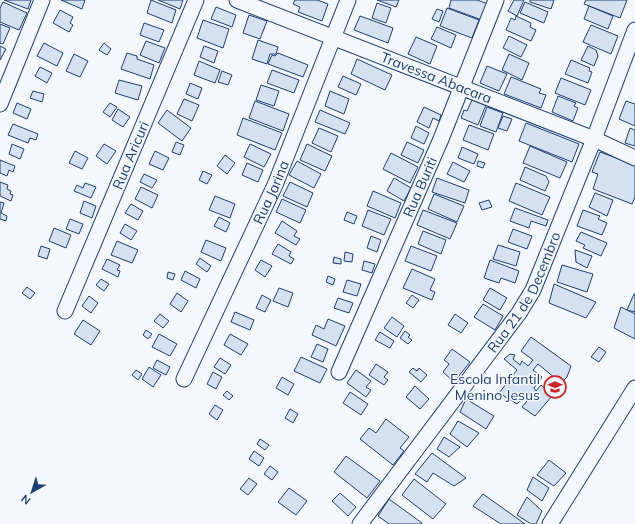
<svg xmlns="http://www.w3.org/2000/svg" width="635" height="524" font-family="Mulish,sans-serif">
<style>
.building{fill:#d5e0f0;stroke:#1d3f73}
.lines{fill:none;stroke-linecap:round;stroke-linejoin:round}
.minor-casing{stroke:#1d3f73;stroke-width:17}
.minor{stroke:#f4f7fb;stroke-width:15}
.labels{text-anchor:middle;stroke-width:3;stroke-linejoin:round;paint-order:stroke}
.street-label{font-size:14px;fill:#1d3f73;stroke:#f4f7fb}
.poi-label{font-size:14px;fill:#1d3f73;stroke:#f4f7fb;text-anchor:end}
</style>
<rect width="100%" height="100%" fill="#f4f7fb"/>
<g class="building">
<path d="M4,0H31L28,9Z"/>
<path d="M61,0H85L82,9Z"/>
<path d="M151,0L176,10L172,23L147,13Z"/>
<path d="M158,0H183L180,9Z"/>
<path d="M295,0H317L328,4L322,21L298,12L300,7L293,4Z"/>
<path d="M377,0H399L396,7Z"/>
<path d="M451,0H477L488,4L482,20L449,8Z"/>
<path d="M514,0H524L517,16L508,11Z"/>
<path d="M530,0H554L551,9L530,2Z"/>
<path d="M586,0H627L620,18L584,4Z"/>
<path d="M3,2L27,13L19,30L0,22V8Z"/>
<path d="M525,2L548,12L544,23L520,13Z"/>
<path d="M377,3L391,8L386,23L372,18Z"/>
<path d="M589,6L613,16L608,29L584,19Z"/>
<path d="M216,7L236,15L232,27L211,19Z"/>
<path d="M447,8L479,20L472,38L440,26Z"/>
<path d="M437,9L443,11L439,22L432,19Z"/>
<path d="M60,10L73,17L70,23L73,25L69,32L53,23Z"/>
<path d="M249,15L267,21L260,39L243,33Z"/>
<path d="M360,16L393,28L388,43L354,30Z"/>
<path d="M516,16L531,23L530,27L536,30L531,41L506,30L511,18L515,20Z"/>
<path d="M203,20L229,29L223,48L197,38Z"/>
<path d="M144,23L164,30L159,42L140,35Z"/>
<path d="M0,24L10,28L3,44L0,43Z"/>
<path d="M591,25L618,36L611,54L583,42Z"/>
<path d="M437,27L456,35L451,48L431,39Z"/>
<path d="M509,36L527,45L521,57L503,48Z"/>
<path d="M416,37L437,46L430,64L408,54Z"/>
<path d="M258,40L278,47L276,54H270L267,64L252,59Z"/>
<path d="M146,41L165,48L159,63L140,55Z"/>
<path d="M44,43L63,53L57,66L37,56Z"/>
<path d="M104,43L111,49L107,55L99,50Z"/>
<path d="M0,46L6,49L0,60Z"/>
<path d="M204,46L218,51L214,63L200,57Z"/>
<path d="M588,46L596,50L598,56L594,66L581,60Z"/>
<path d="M127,53L137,56V59L154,65L150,79L121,69Z"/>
<path d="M278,53L308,65L303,77L268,64L272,55L275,56Z"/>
<path d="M74,54L88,61L80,77L66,71Z"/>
<path d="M509,54L529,63L522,80L502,70Z"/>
<path d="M357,59L392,75L385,90L351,74Z"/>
<path d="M571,60L590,68L589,71L592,72L588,83L565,74Z"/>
<path d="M199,61L220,70L215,83L194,75Z"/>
<path d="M487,66L507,74L499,91L480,83Z"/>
<path d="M40,67L52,73L47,83L35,76Z"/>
<path d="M272,70L299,80L294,93L267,83Z"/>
<path d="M222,71L232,75L228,85L218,82Z"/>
<path d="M343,76L361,84L356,95L338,87Z"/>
<path d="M511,77L541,89L539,93L546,95L541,108L504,94Z"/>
<path d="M561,78L591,90L585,105L555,93Z"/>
<path d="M119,80L142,86L138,100L115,93Z"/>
<path d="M190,83L202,88L198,99L186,94Z"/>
<path d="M261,85L279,91L274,106L256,100Z"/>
<path d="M33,91L44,94L42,102L30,98Z"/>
<path d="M330,91L349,99L344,114L325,106Z"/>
<path d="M558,96L576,103L574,106L578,108L573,121L552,112Z"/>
<path d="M184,99L199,105L192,121L177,114Z"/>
<path d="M472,100L486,105L478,125L461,118L464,110L467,111Z"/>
<path d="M255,101L289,114L283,131L249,118Z"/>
<path d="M626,101L635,104V126L619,119Z"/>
<path d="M17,103L31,109L27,119L13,113Z"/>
<path d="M110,103L117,107L110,117L103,112Z"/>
<path d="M424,107L441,115L439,121L433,118L429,128L417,122Z"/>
<path d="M487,107L503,113L496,132L480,126Z"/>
<path d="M118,109L130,117L123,127L112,120Z"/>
<path d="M167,110L191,128L182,141L158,123Z"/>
<path d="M320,110L350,123L345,134L315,122Z"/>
<path d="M503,116L512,119L507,131L498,128Z"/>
<path d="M243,118L282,133L275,150L237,135Z"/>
<path d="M526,123L579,144L572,162L519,141Z"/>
<path d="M13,124L38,134L36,140L30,138L28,143L8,135Z"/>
<path d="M469,125L494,134L488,150L463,140Z"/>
<path d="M416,126L429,133L424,144L411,138Z"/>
<path d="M319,128L338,136L331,152L312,143Z"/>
<path d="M630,128L635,130V146L625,143Z"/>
<path d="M176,142L184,145L180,155L172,152Z"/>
<path d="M407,142L424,150L418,163L401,155Z"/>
<path d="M12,144L24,149L20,159L9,154Z"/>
<path d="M104,144L116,151L107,164L96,156Z"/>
<path d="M250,144L271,154L264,167L244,157Z"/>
<path d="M307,144L332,156L325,171L300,160Z"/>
<path d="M530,146L567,162L560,178L523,163Z"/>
<path d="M462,147L478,154L474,164L458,158Z"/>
<path d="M75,151L88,158L82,169L69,163Z"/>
<path d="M155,151L169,158L163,170L149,164Z"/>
<path d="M600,152L635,165V197L632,204L593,189L598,174L592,172Z"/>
<path d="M391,153L418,167L410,183L383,169Z"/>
<path d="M225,155L235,163L227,174L217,166Z"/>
<path d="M0,160L15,166L13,172L9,170L7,176L0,173Z"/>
<path d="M297,161L321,174L314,188L289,175Z"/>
<path d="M478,161L485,163L483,168L477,166Z"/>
<path d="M453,162L470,171L464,182L447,174Z"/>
<path d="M247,163L263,170L258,182L242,175Z"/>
<path d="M525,167L546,176L549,182L545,191L520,180Z"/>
<path d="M203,171L212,175L207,184L199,180Z"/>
<path d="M144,174L157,180L152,188L140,182Z"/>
<path d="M394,178L411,188L404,201L387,191Z"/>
<path d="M437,178L469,190L465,203L432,192Z"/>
<path d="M0,182L8,185L7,189L11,191L10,194L13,195L11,201L0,196Z"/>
<path d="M290,182L313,193L307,207L283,196Z"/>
<path d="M85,183L96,187L91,198L74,191L77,185L83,188Z"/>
<path d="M516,183L550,197L542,215L509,201Z"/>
<path d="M141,187L158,195L152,208L135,199Z"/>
<path d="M373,191L401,203L395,218L367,206Z"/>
<path d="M595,193L613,200L607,216L589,207Z"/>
<path d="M434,194L464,206L457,222L428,209Z"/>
<path d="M215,196L235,204L230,218L209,210Z"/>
<path d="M282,199L306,210L300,223L276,212Z"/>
<path d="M489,200L492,207L482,210L479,203Z"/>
<path d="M84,201L96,206L92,218L80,213Z"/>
<path d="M0,202L4,203L1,213L7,216L6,221L0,219Z"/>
<path d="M131,204L143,211L138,220L125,213Z"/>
<path d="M515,208L548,220L546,226L531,221L529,228L510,221Z"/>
<path d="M368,210L391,219L384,235L362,226Z"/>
<path d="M423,210L457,223L450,239L417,225Z"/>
<path d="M583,210L600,216L598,219L607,223L602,235L577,226Z"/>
<path d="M347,212L357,216L354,224L344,220Z"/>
<path d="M219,217L230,223L226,232L214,226Z"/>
<path d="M70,219L83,224L79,234L66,229Z"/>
<path d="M282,221L297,231L294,236L300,239L296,245L275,233Z"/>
<path d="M125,224L137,231L131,240L120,233Z"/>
<path d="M54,228L71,235L66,248L49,241Z"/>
<path d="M513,229L532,236L527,249L508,242Z"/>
<path d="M423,231L446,240L441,254L418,244Z"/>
<path d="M581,232L607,243L601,256L583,248L585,245L576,241Z"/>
<path d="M371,236L381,240L377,252L367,248Z"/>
<path d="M206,240L226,248L221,261L201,252Z"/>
<path d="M117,241L138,250L132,263L111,255Z"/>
<path d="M278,244L291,252L289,256L294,259L291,264L272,254Z"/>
<path d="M498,245L520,252L516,266L493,259Z"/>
<path d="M41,246L50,249L47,259L38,256Z"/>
<path d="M411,246L437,256L431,271L405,261Z"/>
<path d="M575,250L592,256L587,268L576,262Z"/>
<path d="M345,252L353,254L352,262L344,261Z"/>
<path d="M334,257L341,259V264L333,263Z"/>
<path d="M200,258L211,266L207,272L196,264Z"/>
<path d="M107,259L120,265L117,270L120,271L118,277L102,269Z"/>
<path d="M261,260L272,266L265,277L255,270Z"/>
<path d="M490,260L519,271L515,283L501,278L499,283L484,278Z"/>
<path d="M364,261L375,264L372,273L362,270Z"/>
<path d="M562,265L593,274L587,292L557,282Z"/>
<path d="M412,269L435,279L430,290L435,292L432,300L403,288Z"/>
<path d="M185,271L200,279L196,288L181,280Z"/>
<path d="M168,272L175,274L173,280L167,278Z"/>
<path d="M328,276L335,279L333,285L326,282Z"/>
<path d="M101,279L109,284L104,291L96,285Z"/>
<path d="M347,280L361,284L357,296L343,292Z"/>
<path d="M554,284L596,302L586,318L549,303Z"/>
<path d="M27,287L35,293L30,299L22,293Z"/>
<path d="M279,288L293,293L288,307L273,301Z"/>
<path d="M490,288L507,298L500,310L483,300Z"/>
<path d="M177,293L188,301L181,312L170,304Z"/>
<path d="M634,294H635V312L627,310Z"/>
<path d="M262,295L271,300L265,312L256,308Z"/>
<path d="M412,295L419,300L413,308L406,303Z"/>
<path d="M89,296L98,303L91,313L82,306Z"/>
<path d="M338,298L353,303L349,313L334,308Z"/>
<path d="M483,304L503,316L495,330L474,317Z"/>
<path d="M621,307L635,314V339L614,328Z"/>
<path d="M235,312L254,320L250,330L231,322Z"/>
<path d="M160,314L169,321L163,328L154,321Z"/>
<path d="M455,314L468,323L461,333L448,325Z"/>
<path d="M392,317L404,326L397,337L384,328Z"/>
<path d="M328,319L345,326L336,346L312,335L316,325L324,329Z"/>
<path d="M83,320L100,331L91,345L74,334Z"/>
<path d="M146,330L152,334L148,339L143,335Z"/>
<path d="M405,331L410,335L408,337L412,340L408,344L400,338Z"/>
<path d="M380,332L394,341L390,348L375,340Z"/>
<path d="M159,334L177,344L170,356L152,347Z"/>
<path d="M230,334L248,344L241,355L224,345Z"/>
<path d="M531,337L571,366L567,377L561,383L538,364L533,370L542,377L534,388L536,391L541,385L552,396L535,416L522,407L532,395L528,393L517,404L499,393L517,370L504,359L510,354L515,355L513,359L520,365L522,361L528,366L533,360L521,351Z"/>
<path d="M317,344L328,349L323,362L311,357Z"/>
<path d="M599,347L606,352L599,362L591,357Z"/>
<path d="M452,349L470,362L454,382L443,372L449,364L444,360Z"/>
<path d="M301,357L327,369L320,383L294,371Z"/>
<path d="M220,358L231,365L225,374L214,367Z"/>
<path d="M157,360L170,367L166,375L153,368Z"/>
<path d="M376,364L388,372L384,377L388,380L384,385L369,375Z"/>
<path d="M149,367L161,375L153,387L142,379Z"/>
<path d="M413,368L417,371L419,368L427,375L421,382L409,372Z"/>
<path d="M136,370L142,374L138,380L132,375Z"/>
<path d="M356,370L371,381L366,387L371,390L366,397L347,383Z"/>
<path d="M213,372L222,377L216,389L207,384Z"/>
<path d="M282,377L294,384L288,395L276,388Z"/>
<path d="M415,386L429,399L420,409L406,397Z"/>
<path d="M227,391L233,396L229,400L223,395Z"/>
<path d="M350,392L368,404L361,415L343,403Z"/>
<path d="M466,399L494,416L486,429L460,412Z"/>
<path d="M215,405L223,410L217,420L209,414Z"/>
<path d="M290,409L298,414L293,423L285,418Z"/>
<path d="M386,419L409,437L400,448L404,451L393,465L360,439L369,428L376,433Z"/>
<path d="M458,421L479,433L467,447L450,434Z"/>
<path d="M444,437L460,447L449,457L437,449Z"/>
<path d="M260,439L269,445L265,450L257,444Z"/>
<path d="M254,451L264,458L259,466L249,459Z"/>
<path d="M432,453L466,478L454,486L433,473L427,482L415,474Z"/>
<path d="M346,456L380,481L367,498L334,472Z"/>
<path d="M549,460L566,473L554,486L537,475Z"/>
<path d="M270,466L278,472L272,480L264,474Z"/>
<path d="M533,477L549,488L542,501L527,490Z"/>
<path d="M249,478L257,484L248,495L240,489Z"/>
<path d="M414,479L446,504L433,519L402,495Z"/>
<path d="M289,488L307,501L296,515L278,502Z"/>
<path d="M340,493L356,507L348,516L332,501Z"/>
<path d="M483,494L525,524H501L473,506Z"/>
<path d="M527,497L542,511L536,524H531L517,515Z"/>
<path d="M389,499L422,523L421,524H389L378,516Z"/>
</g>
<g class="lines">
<g class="minor-casing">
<g id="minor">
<path id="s1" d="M237,0L594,139L635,158"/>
<path d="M0,104L42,0"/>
<path id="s2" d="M65,311L196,0"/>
<path id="s3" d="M339,372L441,139L496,0"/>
<path id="s4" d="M184,379L275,185L348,0"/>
<path id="s5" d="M360,524L519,313L533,290L594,139L635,30"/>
<path d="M550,524L635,388"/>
</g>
</g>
<use href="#minor" class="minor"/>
</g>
<defs>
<g id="school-ring" transform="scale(1.15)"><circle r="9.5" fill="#f4f7fb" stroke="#c62828" stroke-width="1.5"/><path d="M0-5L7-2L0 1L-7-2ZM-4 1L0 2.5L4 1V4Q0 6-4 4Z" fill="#c62828"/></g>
</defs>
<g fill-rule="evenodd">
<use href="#school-ring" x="555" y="387"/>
</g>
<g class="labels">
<g class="street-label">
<text dy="5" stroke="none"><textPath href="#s1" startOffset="214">Travessa Abacara</textPath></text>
<text dy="5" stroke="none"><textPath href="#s2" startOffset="169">Rua Aricuri</textPath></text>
<text dy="5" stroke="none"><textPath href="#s3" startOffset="202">Rua Buriti</textPath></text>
<text dy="5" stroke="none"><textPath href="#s4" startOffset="206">Rua Jarina</textPath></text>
<text dy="5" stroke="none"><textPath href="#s5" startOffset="285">Rua 21 de Decembro</textPath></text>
</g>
<g class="poi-label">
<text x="540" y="384">Escola Infantil<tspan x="540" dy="16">Menino Jesus</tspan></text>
</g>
</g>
<g transform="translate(32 492) rotate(219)" stroke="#f4f7fb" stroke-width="3" paint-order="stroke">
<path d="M0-3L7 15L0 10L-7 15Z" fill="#1d3f73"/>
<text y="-6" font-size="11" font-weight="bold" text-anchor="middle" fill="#1d3f73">N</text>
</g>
</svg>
